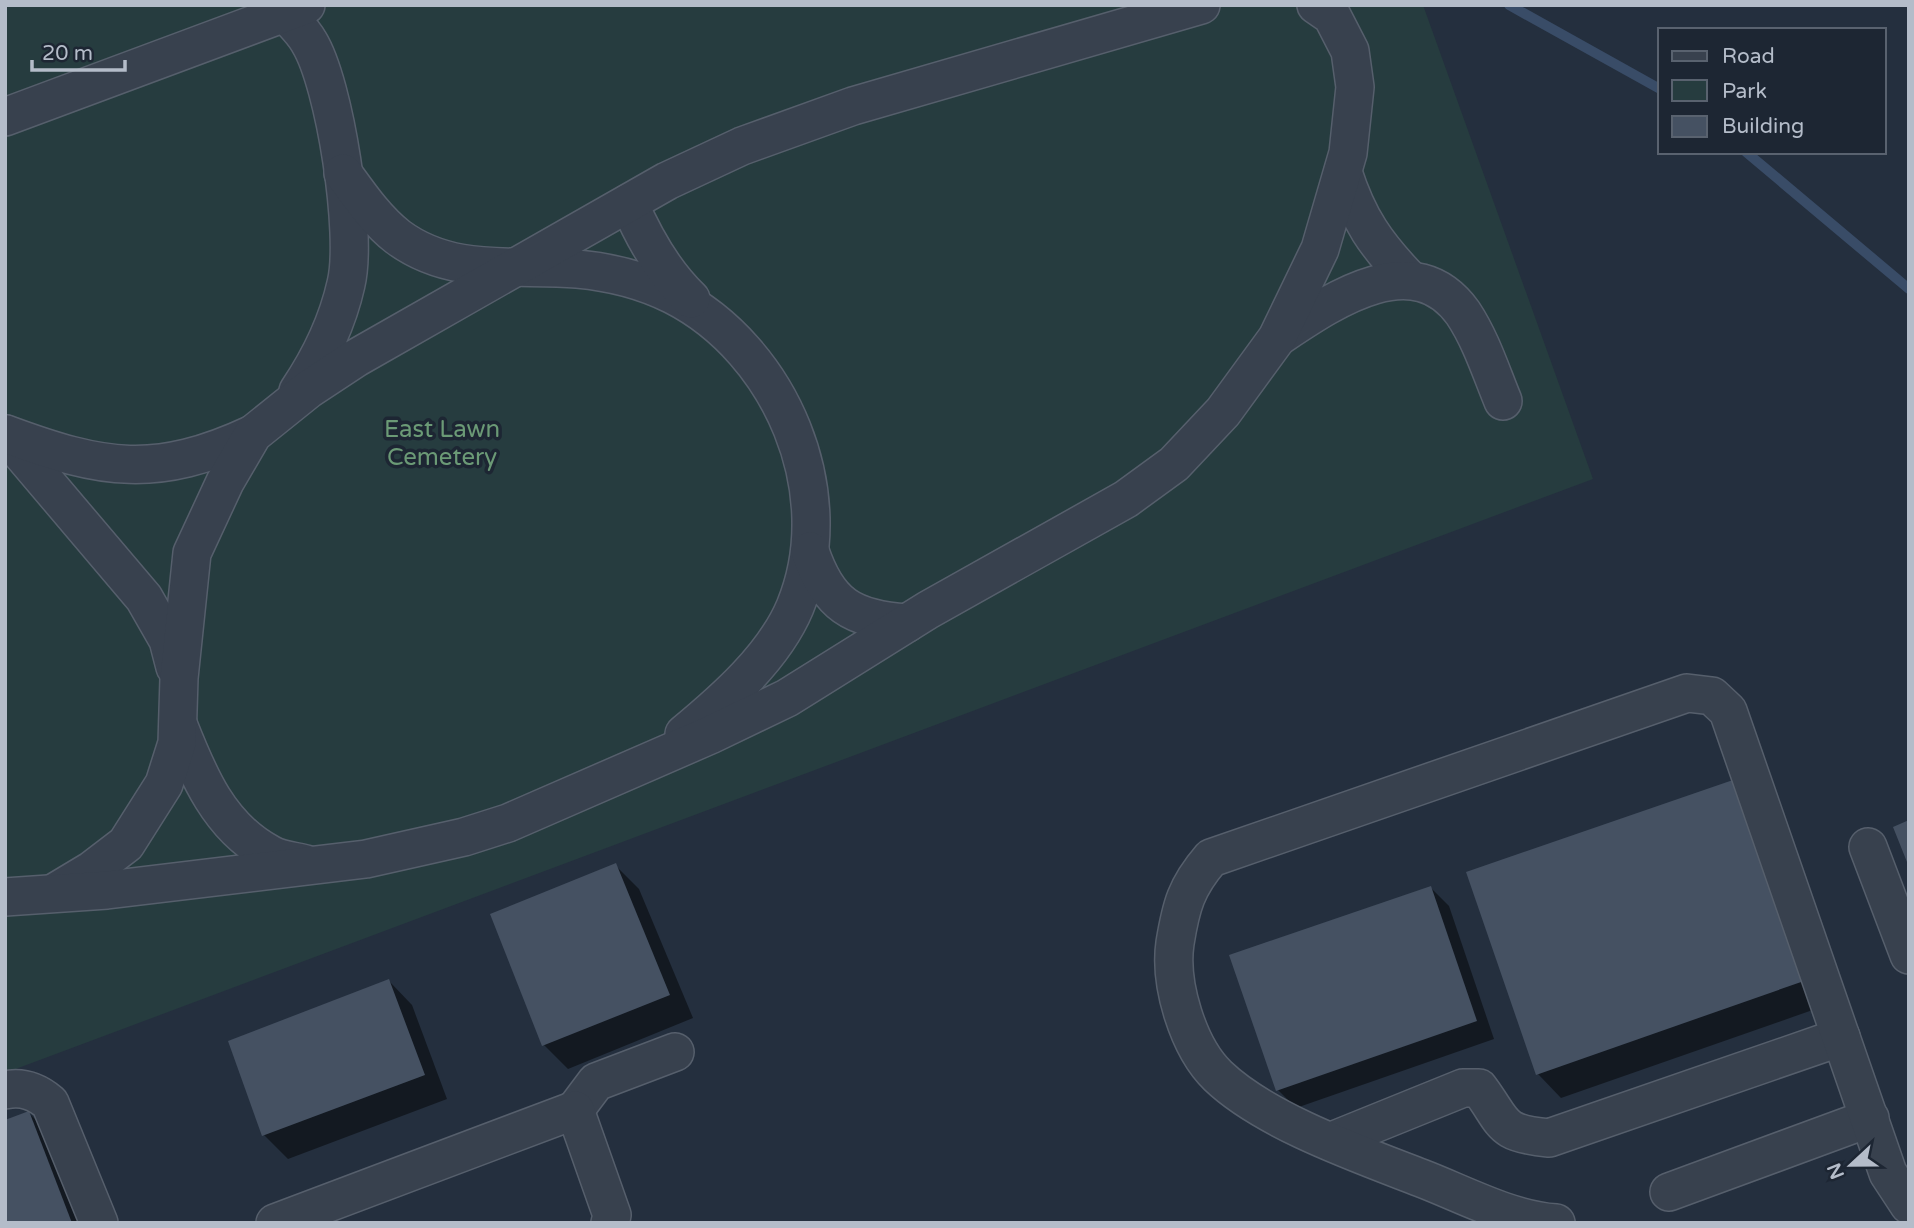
<svg xmlns="http://www.w3.org/2000/svg" width="1914" height="1228" font-family="'Varela Round',sans-serif">
<style>
.green{fill:#263c3f}
.shadow{fill:#0007}
.lines{fill:none;stroke-linecap:round;stroke-linejoin:round}
.stream{stroke:#394c67;stroke-width:10}
.building{fill:#455162}
.minor-casing{stroke:#565f6c;stroke-width:40}
.minor{stroke:#38414e;stroke-width:37}
.labels{text-anchor:middle;stroke-width:7;stroke-linejoin:round;paint-order:stroke}
.park-label{font-size:24px;fill:#6b9a76;stroke:#1d2633}
</style>
<rect width="100%" height="100%" fill="#242f3e"/>
<path class="green" d="M5,5H1423L1593,479L5,1073Z"/>
<g class="shadow">
<path d="M1732,782L1827,1005L1561,1098L1538,1074Z"/>
<path d="M615,865L639,889L693,1018L568,1069L544,1045L492,915Z"/>
<path d="M1431,888L1449,906L1494,1039L1296,1108L1278,1090Z"/>
<path d="M389,981L412,1005L447,1099L288,1159L264,1135Z"/>
<path d="M29,1113L47,1131L82,1223H5Z"/>
</g>
<g class="lines">
<g class="stream">
<path d="M1509,5L1660,89"/>
<path d="M1746,152L1909,289"/>
</g>
</g>
<g class="building">
<path d="M1733,780L1804,981L1536,1075L1466,872Z"/>
<path d="M1909,820V867L1893,827Z"/>
<path d="M616,863L670,995L542,1046L490,914Z"/>
<path d="M1431,886L1477,1021L1276,1091L1229,955Z"/>
<path d="M389,979L425,1075L262,1136L228,1041Z"/>
<path d="M29,1111L72,1223H5V1120Z"/>
</g>
<g class="lines">
<g class="minor-casing">
<g id="minor">
<path d="M285,13C293,22 303,31 309,42C335,84 358,235 346,284C337,324 321,357 298,391"/>
<path d="M5,117L306,5"/>
<path d="M1343,172C1358,219 1376,245 1410,280"/>
<path d="M343,173C359,195 376,220 398,237C452,277 515,264 577,269C611,272 643,280 673,295C781,350 842,493 795,607C774,657 725,700 684,734"/>
<path d="M629,203C644,238 663,272 691,299"/>
<path d="M1278,337C1329,303 1413,243 1463,313C1481,340 1491,372 1503,401"/>
<path d="M5,434L144,598L168,640L175,667"/>
<path d="M6,434C103,470 156,479 253,434"/>
<path d="M810,551C828,605 852,619 907,623"/>
<path d="M178,724C198,775 219,827 270,854C280,860 295,861 306,864"/>
<path d="M1868,847L1909,955"/>
<path d="M57,891L92,870L126,844L164,784L177,743L179,678L192,553L225,482L253,434L309,389L356,358L667,181L742,146L853,106L1201,5"/>
<path d="M5,897L107,890L366,859L464,837L508,823L710,735L787,698L928,610L1126,499L1174,464L1223,412L1277,338L1320,249L1348,153L1355,87L1350,51L1332,16L1316,5"/>
<path d="M5,1090C23,1086 37,1092 50,1103L99,1223"/>
<path d="M575,1110L596,1082L675,1052"/>
<path d="M1332,1141L1463,1088H1479C1506,1124 1498,1133 1549,1138L1841,1037"/>
<path d="M1669,1192L1870,1118"/>
<path d="M275,1223L575,1110L612,1215L610,1223"/>
<path d="M1556,1223C1510,1220 1463,1194 1421,1178C1359,1154 1265,1121 1218,1076C1188,1047 1169,984 1175,943C1181,906 1186,887 1211,858L1687,693L1712,696L1728,711L1888,1173L1909,1205"/>
</g>
</g>
<use href="#minor" class="minor"/>
</g>
<g class="labels">
<g class="park-label">
<text x="442" y="437">East Lawn<tspan x="442" dy="28">Cemetery</tspan></text>
</g>
</g>
<rect width="1914" height="1228" fill="none" stroke="#b4bcc9" stroke-width="14"/>
<rect x="1658" y="28" width="228" height="126" fill="#1d2633" stroke="#59626f" stroke-width="2"/>
<rect x="1672" y="51" width="35" height="10" fill="#38414e" stroke="#59626f" stroke-width="2"/>
<text x="1722" y="63" font-size="21" fill="#b4bcc9">Road</text>
<rect x="1672" y="80" width="35" height="21" fill="#263c3f" stroke="#59626f" stroke-width="2"/>
<text x="1722" y="98" font-size="21" fill="#b4bcc9">Park</text>
<rect x="1672" y="116" width="35" height="21" fill="#455162" stroke="#59626f" stroke-width="2"/>
<text x="1722" y="133" font-size="21" fill="#b4bcc9">Building</text>
<g transform="translate(1851 1165) rotate(248)" stroke="#1d2633" stroke-width="5" paint-order="stroke">
<path d="M0-5L12 26L0 18L-12 26Z" fill="#b4bcc9"/>
<text y="-10" font-size="19" font-weight="bold" text-anchor="middle" fill="#b4bcc9">N</text>
</g>
<path d="M32 60v10h93v-10" fill="none" stroke="#b4bcc9" stroke-width="3.5"/>
<text x="42" y="60" font-size="21" fill="#b4bcc9" stroke="#1d2633" stroke-width="5" paint-order="stroke">20 m</text>
</svg>
